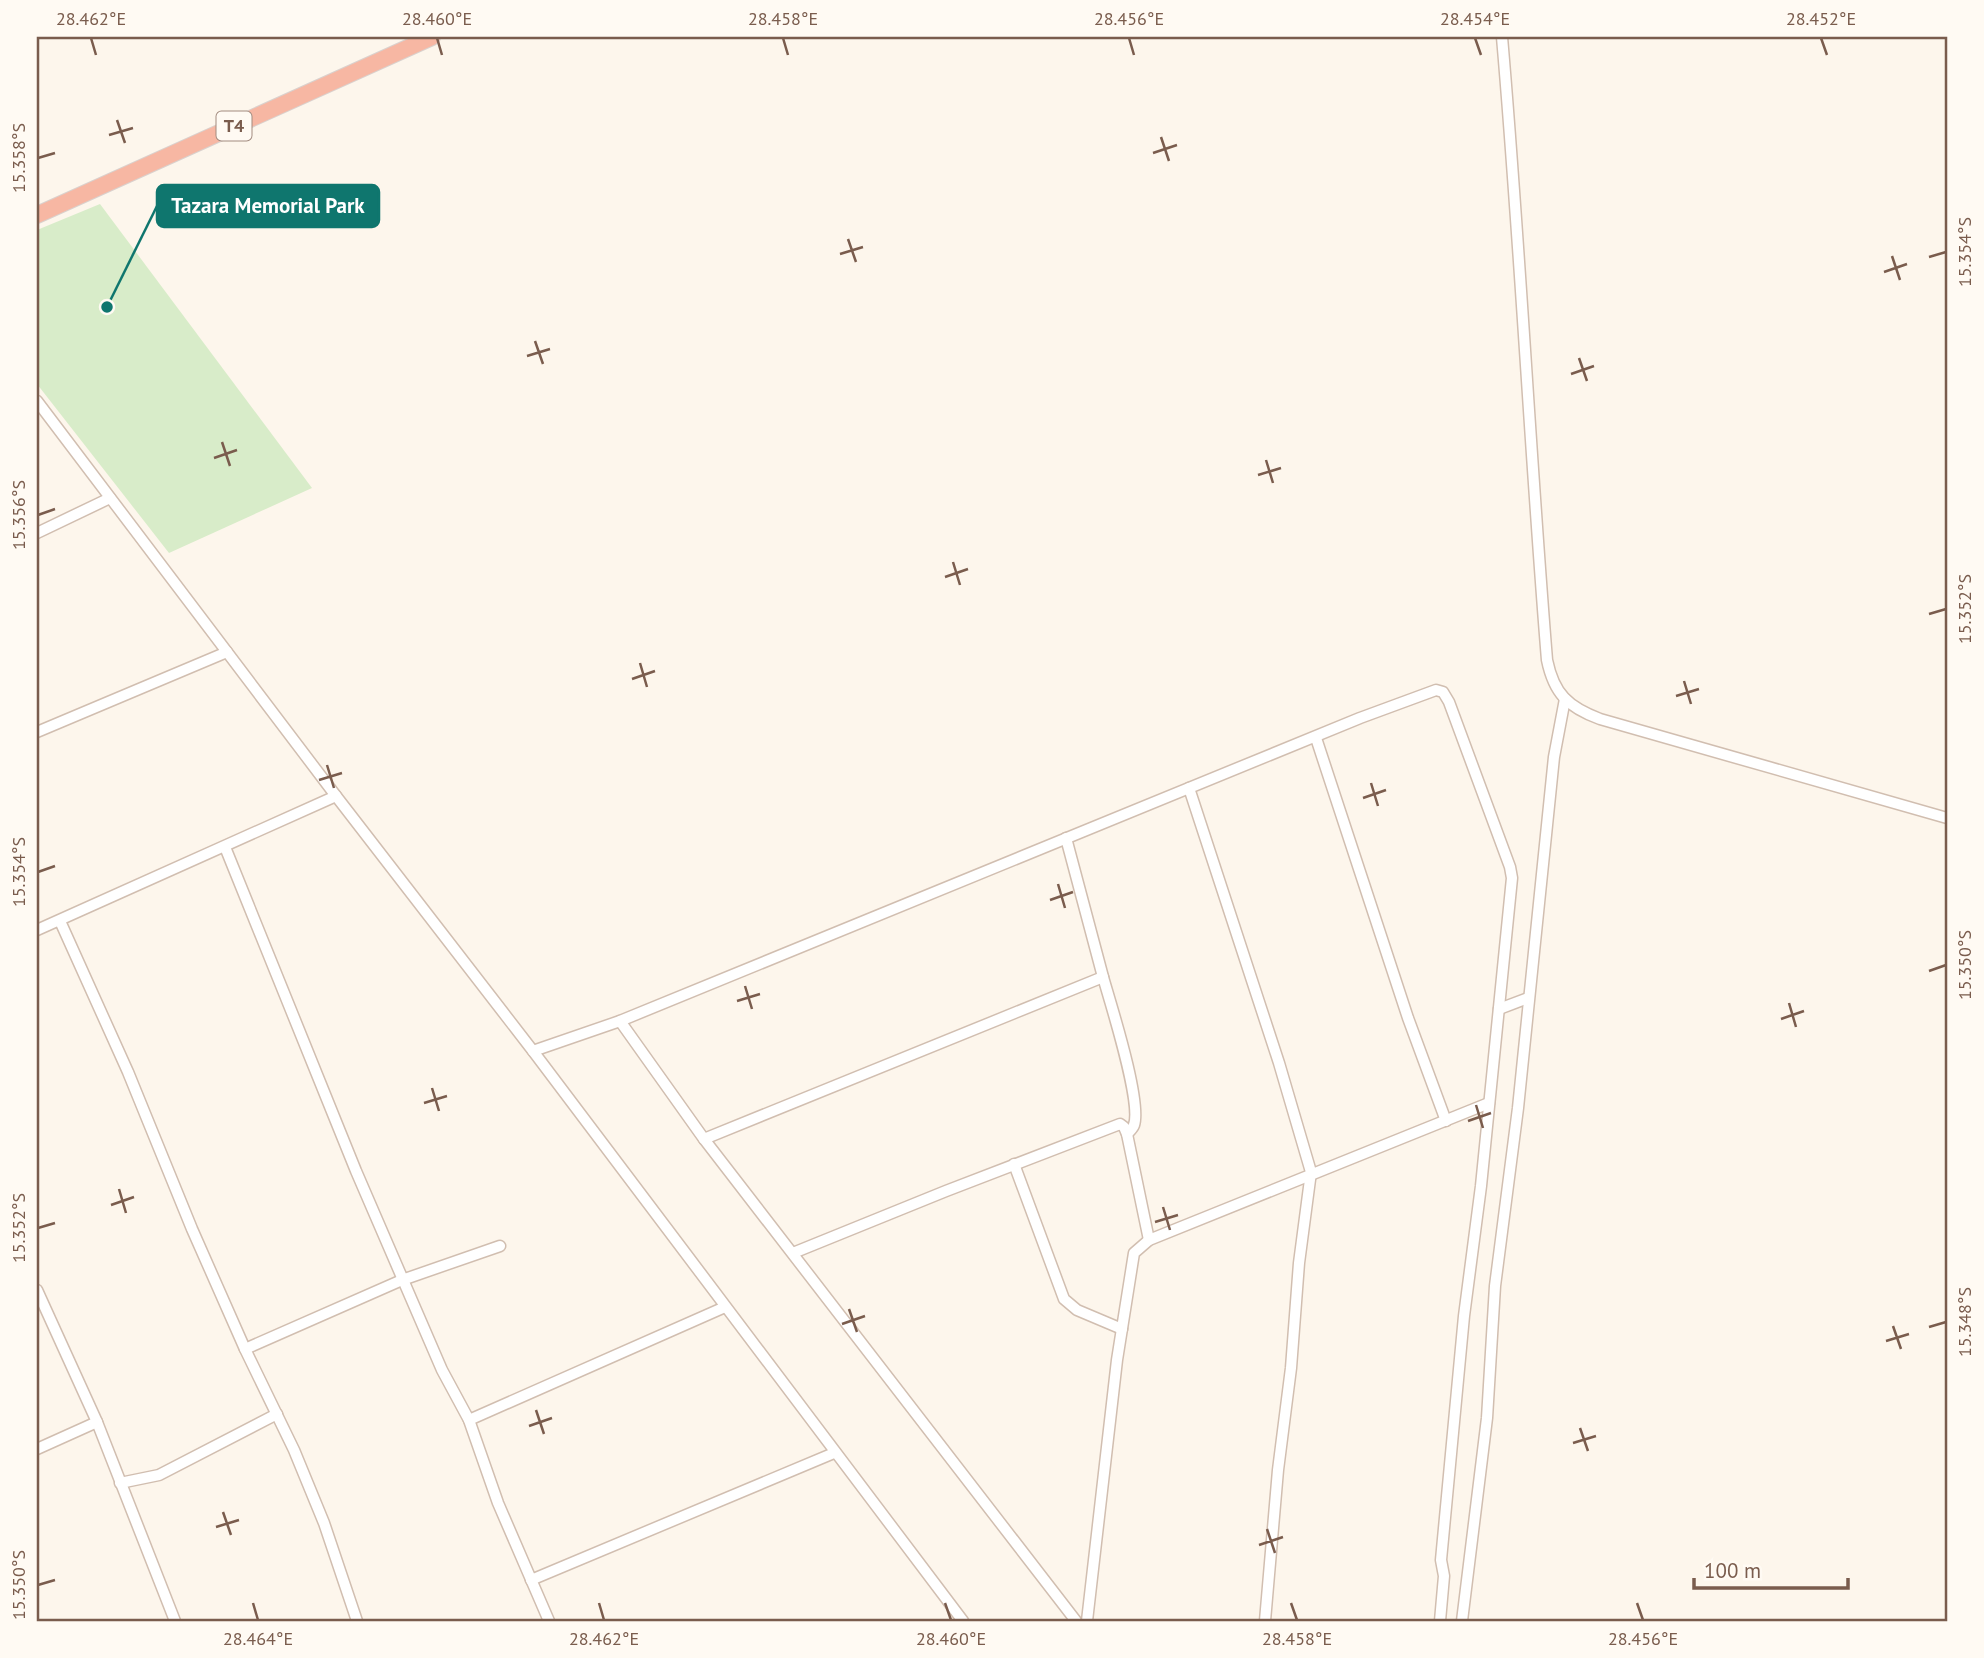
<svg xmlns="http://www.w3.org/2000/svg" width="1984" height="1658" font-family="'PT Sans',sans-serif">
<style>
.green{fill:#d8ecc9}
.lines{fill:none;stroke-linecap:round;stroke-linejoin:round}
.minor-casing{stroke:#d1beb0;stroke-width:13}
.highway-casing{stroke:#dad1cd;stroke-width:18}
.minor{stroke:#fff;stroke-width:10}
.highway{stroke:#f7b7a3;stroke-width:16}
.ticks{fill:none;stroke:#7a5c4d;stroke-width:2.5}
.labels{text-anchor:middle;stroke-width:6;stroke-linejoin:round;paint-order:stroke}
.shield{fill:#fffaf3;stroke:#a28b7f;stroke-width:2}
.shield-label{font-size:18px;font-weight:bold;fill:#7a5c4d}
.leader{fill:none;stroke:#0f766e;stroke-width:2.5}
.callout-dot{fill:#0f766e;stroke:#fffaf3;stroke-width:2.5}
.callout{fill:#0f766e;stroke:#0f766e;stroke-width:2.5}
.callout-label{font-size:21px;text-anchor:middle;font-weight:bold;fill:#fff}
.neatline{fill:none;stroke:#7a5c4d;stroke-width:2.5}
.ticks-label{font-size:18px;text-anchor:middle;fill:#7a5c4d}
</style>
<rect width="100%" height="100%" fill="#fdf6ec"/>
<path class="green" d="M100,204L312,488L169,553L37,384V230Z"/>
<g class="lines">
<g class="minor-casing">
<g id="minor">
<path d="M1502,37C1520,244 1530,452 1547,660C1554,694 1568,707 1600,719L1947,818"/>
<path d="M37,401L336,796L533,1051L963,1621"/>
<path d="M37,533L110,498"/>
<path d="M37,732L227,652"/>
<path d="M1316,738L1408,1018L1446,1121"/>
<path d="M1189,788L1279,1063L1311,1172L1299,1263L1291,1368L1278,1470L1265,1621"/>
<path d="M225,847L356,1171L442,1370L469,1420L498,1503L549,1621"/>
<path d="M60,921L128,1072L192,1229L245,1349L294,1450L324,1523L357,1621"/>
<path d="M37,930L336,796"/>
<path d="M1103,977C1111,1005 1142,1102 1134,1125C1133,1128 1129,1132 1127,1134"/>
<path d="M1499,1009L1528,998"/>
<path d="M620,1021L704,1139L1076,1621"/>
<path d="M533,1051L620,1021L1360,718L1436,690L1443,692L1449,702L1510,867L1512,878L1481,1186L1464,1316L1441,1560L1444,1576L1440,1621"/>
<path d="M704,1139L1103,977L1066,838"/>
<path d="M1014,1164L1064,1299L1077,1310L1122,1329"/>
<path d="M793,1253L946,1191L1120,1124L1124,1127L1127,1134L1149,1240"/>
<path d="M37,1290L97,1422L175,1621"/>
<path d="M245,1349L402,1280L500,1246"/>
<path d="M469,1420L725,1307"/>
<path d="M37,1449L97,1422"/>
<path d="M120,1483L159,1475L277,1414"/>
<path d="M531,1580L834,1453"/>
<path d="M1087,1621L1117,1360L1134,1253L1149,1240L1489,1103"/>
<path d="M1462,1621L1487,1418L1495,1286L1518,1108L1554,757L1565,699"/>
</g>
</g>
<g class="highway-casing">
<path id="highway" d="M37,215L432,37"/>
</g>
<use href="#minor" class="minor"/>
<use href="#highway" class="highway"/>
</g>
<path class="ticks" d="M91,38L96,55M437,38L442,55M783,38L788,55M1129,38L1134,55M1475,38L1481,55M1821,38L1827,55M117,120L125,143M109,135L133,128M1161,137L1169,161M1153,153L1177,145M38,158L55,153M848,239L856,262M840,254L863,247M1892,256L1900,280M1929,257L1946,252M1884,272L1907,264M535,341L543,364M527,356L550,349M1579,358L1587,381M1571,374L1594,366M222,442L230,466M214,458L237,450M1266,460L1273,483M1258,475L1281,468M38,515L55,509M953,562L960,585M945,577L968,569M1929,614L1946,609M640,663L647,687M632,679L655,671M1684,681L1691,704M1676,696L1699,689M327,765L334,788M319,780L342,773M1371,783L1378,806M1363,798L1386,790M38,872L55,866M1058,884L1065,908M1050,900L1073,892M1929,971L1946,965M745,986L752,1009M737,1001L760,994M1789,1003L1796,1027M1781,1019L1804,1011M432,1088L439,1111M424,1103L447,1096M1476,1105L1483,1128M1468,1121L1491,1113M119,1189L126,1213M111,1205L134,1197M1163,1207L1170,1230M1155,1222L1178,1215M38,1228L55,1223M849,1309L857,1332M842,1324L865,1316M1893,1326L1901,1349M1929,1327L1946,1322M1886,1341L1909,1334M536,1410L544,1434M529,1426L552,1418M1580,1428L1588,1451M1573,1443L1596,1436M223,1512L231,1535M216,1527L239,1520M1267,1529L1275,1553M1259,1545L1283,1537M38,1585L55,1580M253,1603L258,1620M599,1603L604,1620M945,1603L951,1620M1291,1603L1297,1620M1637,1603L1643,1620"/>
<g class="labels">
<rect class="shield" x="216.5" y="111.5" width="35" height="29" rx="5"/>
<g class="shield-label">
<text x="234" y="132">T4</text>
</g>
</g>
<path class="leader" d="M107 307L157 206"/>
<circle class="callout-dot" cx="107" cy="307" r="7"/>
<rect class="callout" x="157" y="185" width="222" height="42" rx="7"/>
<g class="callout-label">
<text x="268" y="213">Tazara Memorial Park</text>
</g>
<rect width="1984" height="1658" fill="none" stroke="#fffaf3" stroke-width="77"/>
<path d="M1694 1578v10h154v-10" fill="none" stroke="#7a5c4d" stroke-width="3.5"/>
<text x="1704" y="1578" font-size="21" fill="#7a5c4d" stroke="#fffaf3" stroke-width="5" paint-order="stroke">100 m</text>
<rect x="38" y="38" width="1908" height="1582" class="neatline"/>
<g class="ticks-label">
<text x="91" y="25">28.462°E</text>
<text x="437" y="25">28.460°E</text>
<text x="783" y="25">28.458°E</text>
<text x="1129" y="25">28.456°E</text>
<text x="1475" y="25">28.454°E</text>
<text x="1821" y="25">28.452°E</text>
<text transform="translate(19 158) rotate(-90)" y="6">15.358°S</text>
<text transform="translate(1965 252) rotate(-90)" y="6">15.354°S</text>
<text transform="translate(19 515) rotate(-90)" y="6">15.356°S</text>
<text transform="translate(1965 609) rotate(-90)" y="6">15.352°S</text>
<text transform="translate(19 872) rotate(-90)" y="6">15.354°S</text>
<text transform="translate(1965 965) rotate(-90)" y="6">15.350°S</text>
<text transform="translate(19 1228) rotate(-90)" y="6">15.352°S</text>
<text transform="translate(1965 1322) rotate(-90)" y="6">15.348°S</text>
<text transform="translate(19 1585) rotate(-90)" y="6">15.350°S</text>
<text x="258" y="1645">28.464°E</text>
<text x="604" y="1645">28.462°E</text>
<text x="951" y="1645">28.460°E</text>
<text x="1297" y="1645">28.458°E</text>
<text x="1643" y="1645">28.456°E</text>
</g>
</svg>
